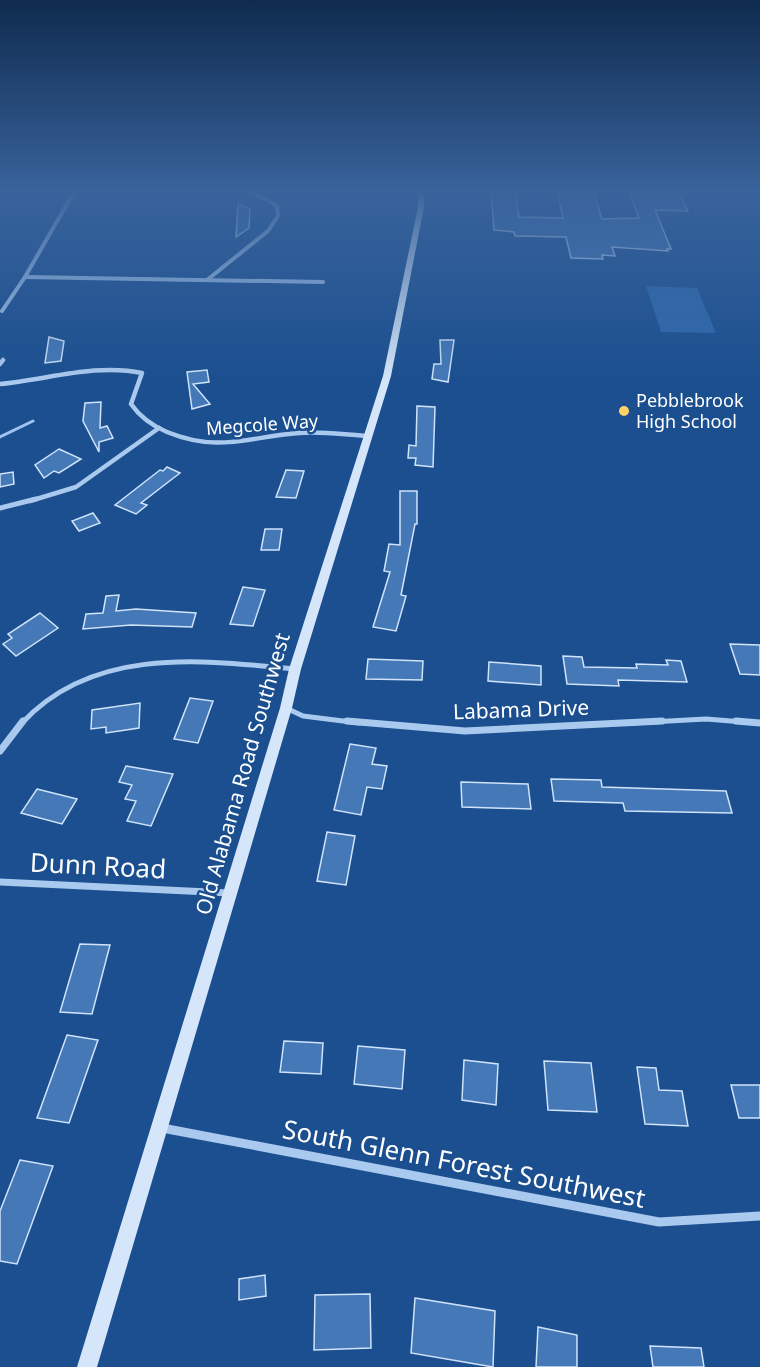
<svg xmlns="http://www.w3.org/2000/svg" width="760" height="1367" font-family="'Noto Sans',sans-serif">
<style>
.green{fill:#2e69ad}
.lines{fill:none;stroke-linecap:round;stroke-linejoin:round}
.stream{stroke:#9cc4f0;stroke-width:3}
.building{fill:#4478b7;stroke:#cfe3fa;stroke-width:1.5}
.street-far4{stroke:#a9c9ee;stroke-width:4}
.street-far3{stroke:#a9c9ee;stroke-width:4.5}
.street-far2{stroke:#a9c9ee;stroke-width:5}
.street-far1{stroke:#a9c9ee;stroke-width:7}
.street{stroke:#a9c9ee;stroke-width:9}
.secondary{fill:#d6e6fa;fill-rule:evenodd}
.poi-dot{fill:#ffd166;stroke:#1b4f8f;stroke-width:2}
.labels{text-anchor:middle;stroke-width:5;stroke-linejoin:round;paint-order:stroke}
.far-poi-label{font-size:18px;fill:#fff;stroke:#1b4f8f;text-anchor:start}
.far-street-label{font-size:18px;fill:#fff;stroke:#1b4f8f}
.street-label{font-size:21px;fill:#fff;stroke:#1b4f8f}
.near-street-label{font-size:26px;fill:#fff;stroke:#1b4f8f}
</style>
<rect width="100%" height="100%" fill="#1b4f8f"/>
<path class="green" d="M646,286L697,288L716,333L661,332Z"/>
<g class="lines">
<path class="stream" d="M0,437L33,421"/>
</g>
<g class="building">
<path d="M491,190H515L519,217L563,218L557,190H593L602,219L639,218L628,190H678L688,211L655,210L671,249H667L668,251L612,247L615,256L602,255L603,259L571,258L566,237L515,236L514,232L494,230Z"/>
<path d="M238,204L250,209L249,228L236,237Z"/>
<path d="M49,337L64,341L61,361L45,363Z"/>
<path d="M440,340H454L448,382L432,379L434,364H441Z"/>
<path d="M207,370L209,382L193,384L210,404L192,409L187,372Z"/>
<path d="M101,402L100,428L107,426L113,438L99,442V452L83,421L85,403Z"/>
<path d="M417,406L435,407L433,467L415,465L416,458H408L409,445L416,446Z"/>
<path d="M59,449L81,459L59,473L54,471L44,478L35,465Z"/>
<path d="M167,467L180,473L141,503L147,505L136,514L115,505L160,470L163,471Z"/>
<path d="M286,470L304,471L296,498L276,497Z"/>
<path d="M13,472L14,484L0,487V474Z"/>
<path d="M400,491H417V524H415L401,595L406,596L396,631L373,627L390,572L384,571L389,544L400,545Z"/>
<path d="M93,513L100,523L79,531L72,521Z"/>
<path d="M265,529H282L279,550H261Z"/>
<path d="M243,587L265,590L253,626L230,624Z"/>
<path d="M119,595L116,611L136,609L196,613L192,627L131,625L83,629L86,614L103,613L106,596Z"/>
<path d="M40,613L58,628L16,656L3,644L12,638L8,634Z"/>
<path d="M730,644L760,645V675L740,674Z"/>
<path d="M563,656L582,657L584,667L637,668L636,664L668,665L666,660L681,661L687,682L618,680L619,686L567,684Z"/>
<path d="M368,659L423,661L422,680L366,679Z"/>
<path d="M489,662L541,666V685L488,681Z"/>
<path d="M190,698L213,701L198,743L174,739Z"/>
<path d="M140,703L139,728L106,733V727L91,729L92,710Z"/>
<path d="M350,744L376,748L372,764L387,766L382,789L367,787L361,815L334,810Z"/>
<path d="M126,766L173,774L151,826L127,821L136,801L125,799L132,785L119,782Z"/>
<path d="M551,779L601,780L602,787L726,791L732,813L625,811L623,803L554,801Z"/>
<path d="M461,782L528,784L531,809L462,807Z"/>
<path d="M37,789L77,799L62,824L21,813Z"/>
<path d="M327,832L355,836L346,885L317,881Z"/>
<path d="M80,944L110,945L92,1014L60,1012Z"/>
<path d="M67,1035L98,1040L69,1123L37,1118Z"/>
<path d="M284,1041L323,1043L321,1074L280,1072Z"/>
<path d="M358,1046L405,1050L402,1089L354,1084Z"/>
<path d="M464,1060L498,1064L496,1105L462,1100Z"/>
<path d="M544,1061L591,1063L597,1112L548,1110Z"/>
<path d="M637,1067L656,1068L659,1090L682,1091L688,1126L645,1124Z"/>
<path d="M731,1085H760V1118H739Z"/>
<path d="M20,1160L53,1166L17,1264L0,1261V1211Z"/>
<path d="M265,1275L266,1296L239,1300V1279Z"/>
<path d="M370,1294L371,1348L314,1350L315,1295Z"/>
<path d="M415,1298L495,1311L493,1367L411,1353Z"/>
<path d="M538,1327L577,1335V1367H536Z"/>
<path d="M650,1346L701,1348L704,1367H653Z"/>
</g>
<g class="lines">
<g class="street-far4">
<path d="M25,277L323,282"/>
<path d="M207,280L268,231L278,216L277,207L268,200L244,190"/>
<path d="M2,311L25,277L75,190"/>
</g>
<g class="street-far3">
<path d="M0,364L3,360"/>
<path d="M0,384C46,380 96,363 142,373L131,404C140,417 153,426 167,432C219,453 247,437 299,433C322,431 345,435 368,436"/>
<path d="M30,501L76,487L159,428"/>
</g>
<g class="street-far2">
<path d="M0,508L36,499"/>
<path d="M286,708L303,716L359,723"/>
<path d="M22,723C93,646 202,660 295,669"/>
<path d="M632,723L706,719L756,723"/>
</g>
<g class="street-far1">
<path d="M347,721L465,731L662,721"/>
<path d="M736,721L760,723"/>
<path d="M0,751L23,721"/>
<path d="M0,882L229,893"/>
</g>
<path class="street" d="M162,1128L659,1222L760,1216"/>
<path class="secondary" d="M418,190H424V207L391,376L301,669L292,708L97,1367H77L280,708L289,669L383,376L418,207Z"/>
</g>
<linearGradient id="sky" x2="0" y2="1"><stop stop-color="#0f2b4f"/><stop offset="0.5" stop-color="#39639b"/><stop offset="1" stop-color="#39639b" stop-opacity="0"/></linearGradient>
<rect width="760" height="381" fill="url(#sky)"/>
<circle class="poi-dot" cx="624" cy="411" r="6"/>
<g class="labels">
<g class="far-poi-label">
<text x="636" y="407">Pebblebrook<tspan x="636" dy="21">High School</tspan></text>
</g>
<g class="far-street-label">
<text transform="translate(262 425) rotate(-4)" y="6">Megcole Way</text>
</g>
<g class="street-label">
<text transform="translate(521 710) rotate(-2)" y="7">Labama Drive</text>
<text transform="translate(243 774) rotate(-74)" y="7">Old Alabama Road Southwest</text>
</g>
<g class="near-street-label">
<text transform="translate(98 866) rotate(3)" y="9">Dunn Road</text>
<text transform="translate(464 1164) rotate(11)" y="9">South Glenn Forest Southwest</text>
</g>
</g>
</svg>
